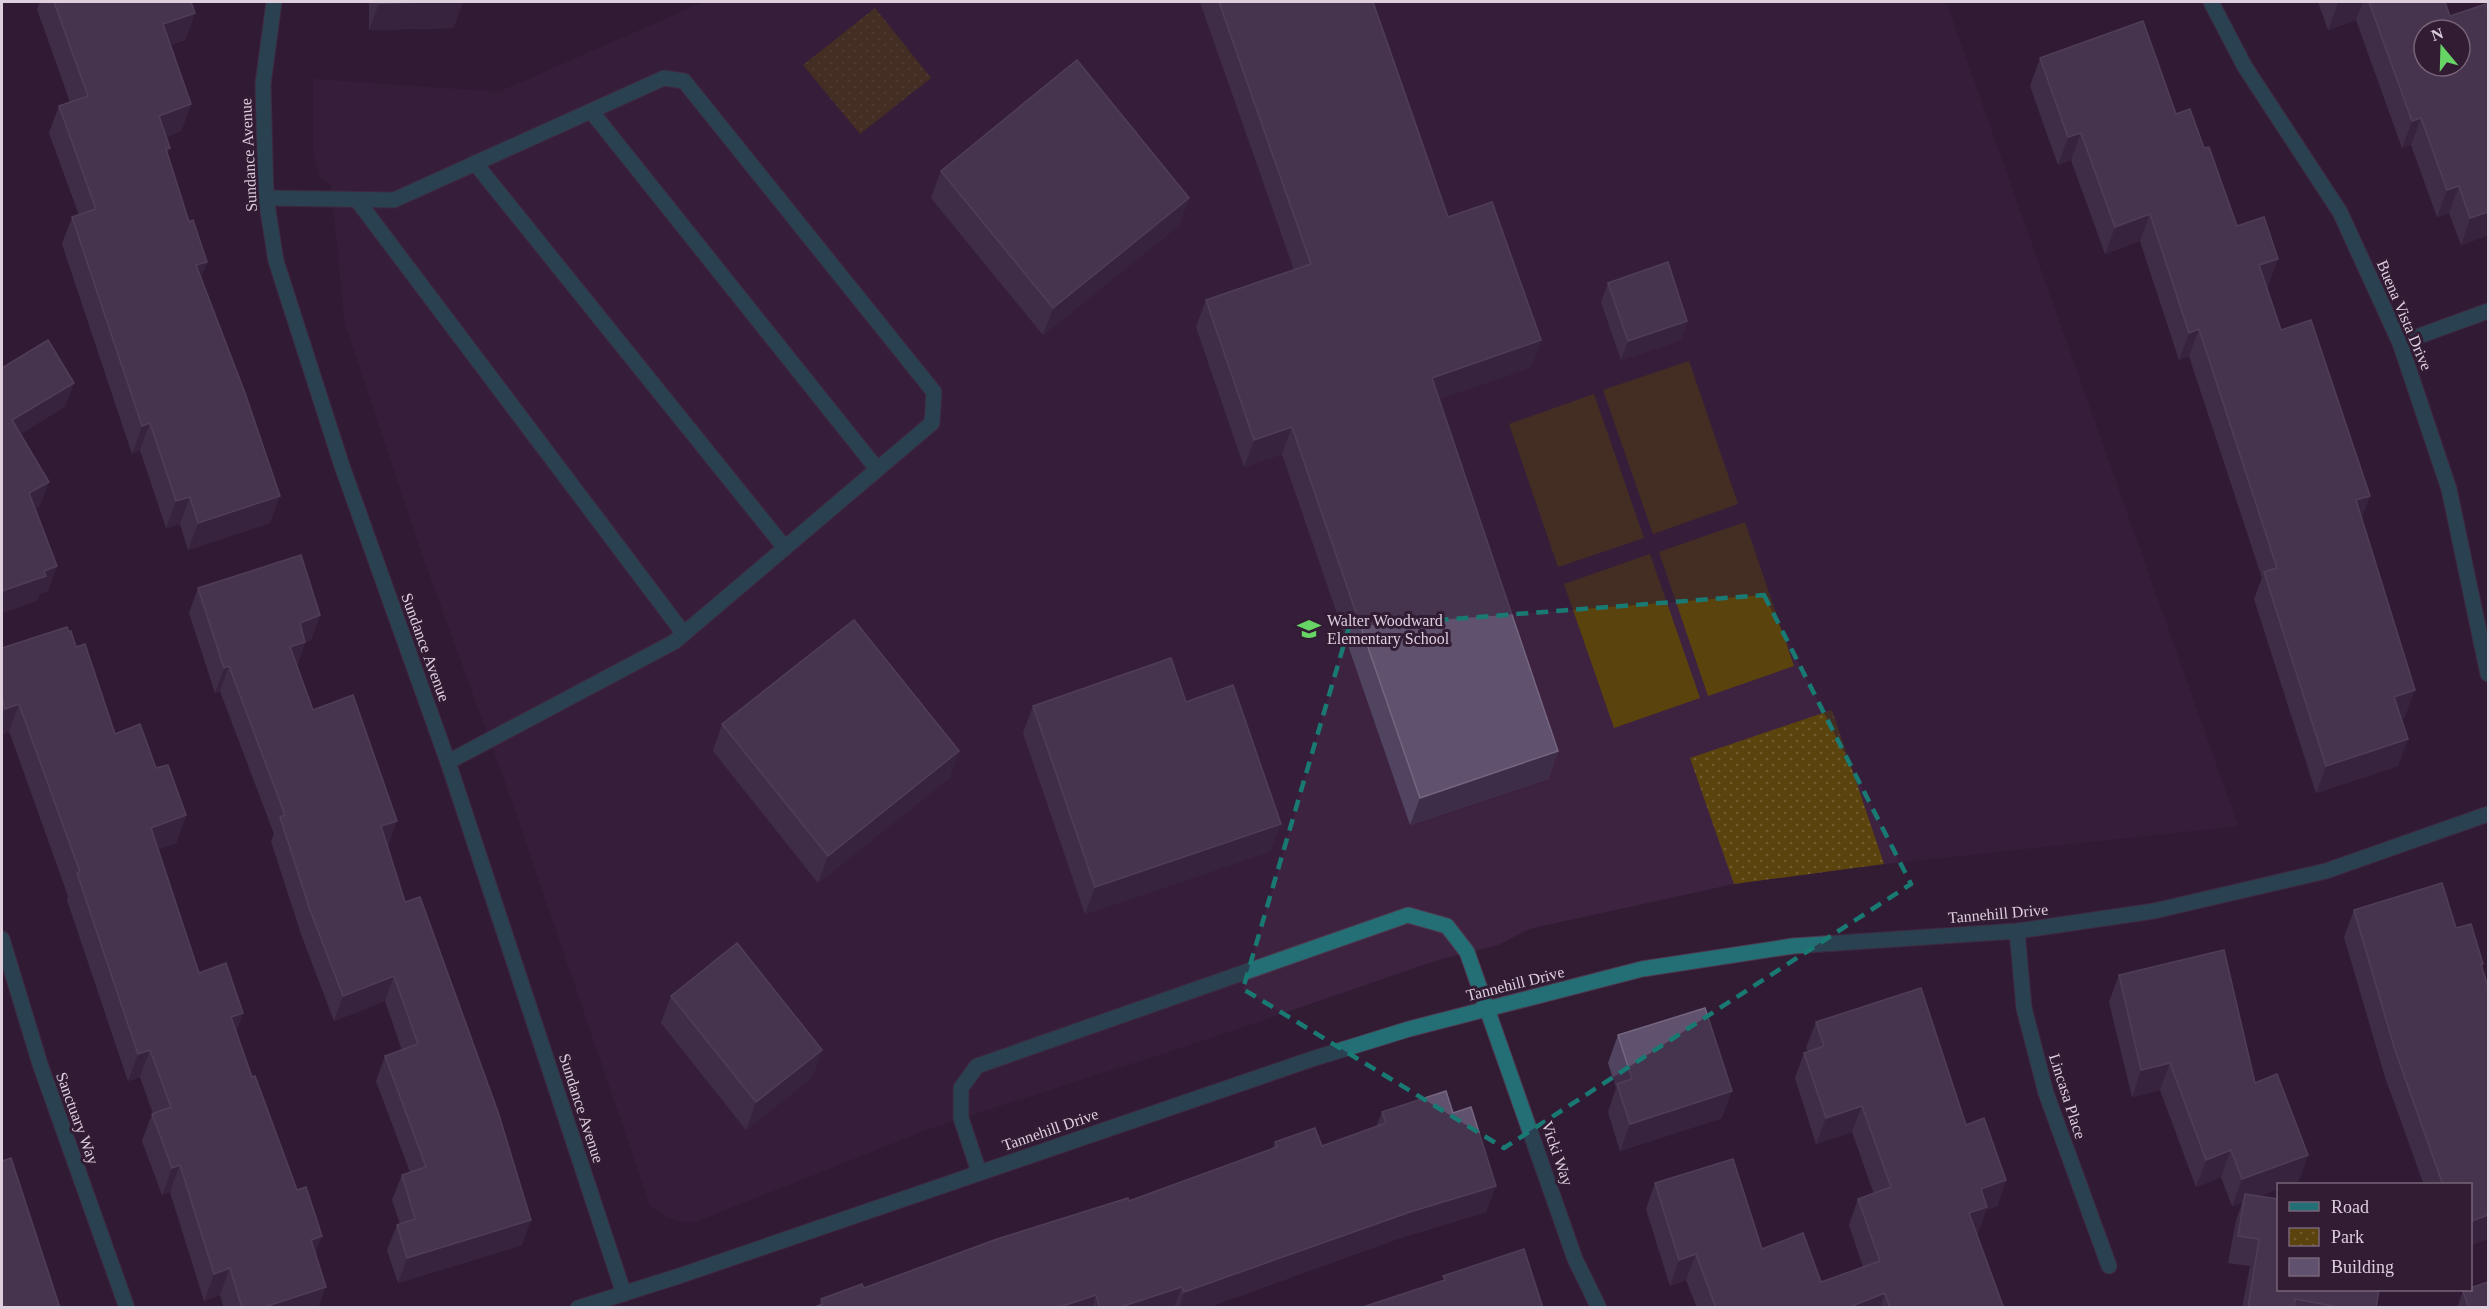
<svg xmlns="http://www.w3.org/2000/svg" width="2490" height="1309" font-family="Georgia,serif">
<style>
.built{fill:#3d2340}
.park{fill:url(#park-dots)}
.garden{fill:#5b430d}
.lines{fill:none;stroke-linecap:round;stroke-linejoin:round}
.minor-casing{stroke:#4e394f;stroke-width:17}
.minor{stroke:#236f75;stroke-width:15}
.wall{fill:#514461}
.shaded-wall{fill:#3e2d49}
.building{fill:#60526e;stroke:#746680;stroke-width:1.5;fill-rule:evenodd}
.marked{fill:none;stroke:#197a74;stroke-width:4.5;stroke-dasharray:12 8;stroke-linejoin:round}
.labels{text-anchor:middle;stroke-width:6;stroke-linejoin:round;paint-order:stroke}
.street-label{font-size:16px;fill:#decfdf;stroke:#321c34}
.poi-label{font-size:16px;fill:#decfdf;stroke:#321c34;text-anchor:start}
</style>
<defs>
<pattern id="park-dots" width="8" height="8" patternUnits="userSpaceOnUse" patternTransform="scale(1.5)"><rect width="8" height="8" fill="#5b430d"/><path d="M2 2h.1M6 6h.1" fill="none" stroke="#725d30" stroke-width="1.8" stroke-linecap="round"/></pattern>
</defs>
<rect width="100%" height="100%" fill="#321c34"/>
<path class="built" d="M704,2H1946L2238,826L1884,864L1734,884L1529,929L1498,945L1435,961L1211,1038L931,1128L695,1222H683L665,1216L650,1205L512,801L416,537L345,323L331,184L320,178L313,152V79L499,92Z"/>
<g class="park">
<path d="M875,8L931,78L860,134L803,65Z"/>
<path d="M1832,710L1884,864L1734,884L1690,758Z"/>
</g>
<g class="garden">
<path d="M1689,361L1738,504L1653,534L1603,390Z"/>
<path d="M1594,394L1644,538L1558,567L1509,424Z"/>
<path d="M1745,522L1794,666L1708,696L1659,552Z"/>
<path d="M1650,554L1700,698L1614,728L1564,584Z"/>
</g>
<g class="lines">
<g class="minor-casing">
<g id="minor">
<path d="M274,2L263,84L266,198L276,261L342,466L448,762L624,1294"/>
<path d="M2211,2L2245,67L2340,212L2400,343L2449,489L2488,674"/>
<path d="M591,111L877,469"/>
<path d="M475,163L785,548"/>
<path d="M266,198L394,200L664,78L684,81L934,392L932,423L674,642L448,762"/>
<path d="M357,200L684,634"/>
<path d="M2400,343L2488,311"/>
<path d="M2017,931L2024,1008L2046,1093L2109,1266"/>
<path d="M2,939L40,1064L127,1308"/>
<path d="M979,1172L961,1118V1088L977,1066L1408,915L1447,926L1467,952L1575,1259L1599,1308"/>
<path d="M578,1308L679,1276L1312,1059L1409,1029L1642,969L1793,946L2017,931L2154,911L2326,871L2488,814"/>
</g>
</g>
<use href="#minor" class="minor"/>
</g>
<g class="wall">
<path d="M40,2H191L195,13L185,40L170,45L191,104L181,131L166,137L168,155L189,222L207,262L201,277L270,523L188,550L180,524L166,528L140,450L132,454L62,244L72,217L79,215L49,133L59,106L70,102L37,9Z"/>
<path d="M369,2H463L453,28L369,30Z"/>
<path d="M1200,2H1373L1448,217L1541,340L1531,367L1439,399L1558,751L1548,779L1410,825L1282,454L1244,467L1196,327L1206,300L1294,270Z"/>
<path d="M2318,2H2445L2488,235L2461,245L2449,213L2437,217L2411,145L2402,148L2356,20L2328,30Z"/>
<path d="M2040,58L2176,114L2204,148L2237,226L2268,286L2267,287L2281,330L2362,519L2405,717L2401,719L2398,766L2316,793L2254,599L2262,578L2189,356L2179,360L2140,241L2105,254L2071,160L2058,165L2030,86Z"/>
<path d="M941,171L1189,198L1179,225L1043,335L931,198Z"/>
<path d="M1608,283L1687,321L1681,340L1621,360L1601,302Z"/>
<path d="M198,588L320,615L311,640L305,642L297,665L313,710L388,846L405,902L522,1245L398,1283L387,1250L397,1225L400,1224L392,1200L402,1175L410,1172L376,1081L385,1056L402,1050L385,1001L334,1021L301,934L271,841L274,834L220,691L215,693L189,613Z"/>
<path d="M76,647L115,734L156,768L186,815L176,843L158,849L199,973L243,1013L236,1032L315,1254L318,1308H224L220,1295L204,1301L170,1192L162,1195L142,1141L152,1114H153L140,1077L128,1081L67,900L68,896L9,731L2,734V648Z"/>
<path d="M1186,702L1271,851L1085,914L1023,733L1033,706Z"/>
<path d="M722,724L959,751L949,778L818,883L713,751Z"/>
<path d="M2354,910L2456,928L2483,964L2482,967L2488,1239L2470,1245V1185H2424L2385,1077L2344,937Z"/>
<path d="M2119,975L2255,1083L2308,1155L2298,1182L2291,1185H2278V1189L2260,1196L2376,1308H2242L2250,1266L2228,1263L2236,1221L2242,1203L2232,1206L2221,1177L2196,1187L2160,1090L2132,1097L2109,1002Z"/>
<path d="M671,996L822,1050L812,1077L746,1130L661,1023Z"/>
<path d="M1816,1022L1966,1125L2006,1180L1997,1206L1986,1210L1978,1233H1976L2002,1308H1697L1686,1280L1670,1286L1646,1209L1655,1183L1762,1249L1821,1282L1863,1267L1849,1225L1858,1199L1874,1194L1852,1132L1816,1144L1795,1078L1804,1053L1808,1051L1806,1048Z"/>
<path d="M1618,1035L1722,1118L1620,1151L1608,1112L1616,1088L1608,1063Z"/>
<path d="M1382,1112L1453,1113L1496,1186L1486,1212L1400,1238L1206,1308H812L819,1305L821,1299L864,1288L1129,1201L1273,1149L1275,1142L1322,1146L1376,1127Z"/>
<path d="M2463,1291L2488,1308H2457Z"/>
</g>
<g class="shaded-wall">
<path d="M427,2H463L453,28L369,30L379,3Z"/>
<path d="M2343,2H2363L2356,20L2328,30L2338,3Z"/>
<path d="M195,13L185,40L153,52L163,24Z"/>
<path d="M191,104L181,131L149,143L159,116Z"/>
<path d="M2421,118L2411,145L2402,148L2412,121Z"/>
<path d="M2081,133L2071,160L2058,165L2068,137Z"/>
<path d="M170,148L160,175L166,149Z"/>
<path d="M2459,186L2449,213L2437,217L2447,190Z"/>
<path d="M1189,198L1179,225L1043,335L1053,308Z"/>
<path d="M2488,212V235L2461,245L2470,218Z"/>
<path d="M2150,214L2140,241L2105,254L2115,227Z"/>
<path d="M2278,259L2268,286L2249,292L2259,265Z"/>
<path d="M207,262L197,289L196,265Z"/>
<path d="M1687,321L1681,340L1621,360L1628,341Z"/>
<path d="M2199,329L2189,356L2179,360L2189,333Z"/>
<path d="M1541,340L1531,367L1422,405L1432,378Z"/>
<path d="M74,383L65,407L3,445L12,420Z"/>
<path d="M150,423L140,450L132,454L142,426Z"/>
<path d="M1292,427L1282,454L1244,467L1254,440Z"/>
<path d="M49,482L40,506L20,518L29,493Z"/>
<path d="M280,496L270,523L188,550L198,523Z"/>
<path d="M2370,496L2360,523L2356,500Z"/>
<path d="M190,497L180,524L166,528L176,501Z"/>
<path d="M57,566L48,591L40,594L37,601L2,613V591L44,571Z"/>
<path d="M320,615L311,640L305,642L296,666L281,671L300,623Z"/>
<path d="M229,666L220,691L215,693L224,668Z"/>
<path d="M2415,690L2405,717L2384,724L2394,697Z"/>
<path d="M19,704L9,731L2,734V718L5,709Z"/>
<path d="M2408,739L2398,766L2316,793L2326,766Z"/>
<path d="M959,751L949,778L818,883L828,856Z"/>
<path d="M1558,751L1548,779L1410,825L1420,798Z"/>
<path d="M186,815L176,843L141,855L151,828Z"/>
<path d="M397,821L388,846L372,851L381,826Z"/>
<path d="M1281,824L1271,851L1085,914L1095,887Z"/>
<path d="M394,976L385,1001L334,1021L343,996Z"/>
<path d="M243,1013L233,1040L231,1017Z"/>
<path d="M150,1050L140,1077L128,1081L138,1054Z"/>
<path d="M822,1050L812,1077L746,1130L756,1102Z"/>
<path d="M2170,1063L2160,1090L2132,1097L2141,1070Z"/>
<path d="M1732,1091L1722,1118L1620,1151L1630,1124Z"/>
<path d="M1862,1106L1852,1132L1816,1144L1826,1118Z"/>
<path d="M2231,1150L2221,1177L2196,1187L2206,1160Z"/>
<path d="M2308,1155L2298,1182L2291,1185H2278V1189L2244,1202L2245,1194L2242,1203L2232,1206L2242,1179Z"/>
<path d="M180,1165L170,1192L162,1195L172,1168Z"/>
<path d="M2006,1180L1997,1206L1986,1210L1978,1233L1959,1239L1969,1213L1981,1189Z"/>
<path d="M1496,1186L1486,1212L1400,1238L1206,1308H1179L1184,1292L1410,1212Z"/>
<path d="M2488,1215V1239L2470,1245V1224L2472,1221Z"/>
<path d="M531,1220L522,1245L398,1283L407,1258Z"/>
<path d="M322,1236L312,1263L311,1240Z"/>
<path d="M1696,1254L1686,1280L1670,1286L1679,1260Z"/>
<path d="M230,1268L220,1295L204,1301L214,1274Z"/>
<path d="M326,1287L318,1308H261Z"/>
<path d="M1182,1287L1174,1308H1117Z"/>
<path d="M1885,1293L1880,1308H1847Z"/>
<path d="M1096,1295L1092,1308H1057Z"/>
</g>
<g class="building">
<path d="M54,2H191L195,13L163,24L191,104L159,116L170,148L166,149L189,222L193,220L207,262L196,265L245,393L280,496L198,523L190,497L176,501L150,423L142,426L72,217L96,209L59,106L88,96Z"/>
<path d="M379,2H427L379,3Z"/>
<path d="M1219,2H1373L1448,217L1492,202L1541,340L1432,378L1558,751L1420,798L1292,427L1254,440L1206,300L1311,264Z"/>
<path d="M2369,2H2445L2450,16L2486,4L2488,11V212L2470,218L2459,186L2447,190L2421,118L2412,121ZM2424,30H2460V66H2424Z"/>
<path d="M2143,21L2176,114L2190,109L2204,148L2209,147L2237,226L2264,217L2278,259L2259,265L2281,330L2311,320L2370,496L2356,500L2415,690L2394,697L2408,739L2326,766L2264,572L2277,568L2199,329L2189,333L2150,214L2115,227L2081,133L2068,137L2040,58Z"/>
<path d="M1077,60L1189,198L1053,308L941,171Z"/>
<path d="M1668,262L1687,321L1628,341L1608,283Z"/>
<path d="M48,340L74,383L12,420L49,482L29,493L57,566L44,571L46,576L2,591V368Z"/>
<path d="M301,555L320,615L300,623L305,642L290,647L313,710L353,695L397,821L381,826L405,902L420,897L498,1112L531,1220L407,1258L397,1225L415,1219L402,1175L426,1167L385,1056L418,1044L394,976L343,996L310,910L280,817L285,815L229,666L224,668L198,588Z"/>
<path d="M854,620L959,751L828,856L722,724Z"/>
<path d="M67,627L69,632L71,631L76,647L85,644L115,734L140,724L156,768L168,765L186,815L151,828L199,973L226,963L243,1013L231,1017L252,1077L255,1076L297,1190L306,1187L322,1236L311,1240L326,1287L261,1308H242L230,1268L214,1274L180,1165L172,1168L152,1114L171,1107L150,1050L138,1054L77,873L80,872L19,704L5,709L2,698V648Z"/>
<path d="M1171,658L1186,702L1233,685L1281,824L1095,887L1033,706Z"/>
<path d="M2442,883L2456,928L2471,924L2483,964H2481L2488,987V1215L2472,1221L2470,1218V1185H2443L2395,1050L2354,910Z"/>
<path d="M737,943L822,1050L756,1102L671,996Z"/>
<path d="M2224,950L2255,1083L2277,1074L2308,1155L2242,1179L2231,1150L2206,1160L2170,1063L2141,1070L2119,975Z"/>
<path d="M1921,988L1966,1125L1984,1118L2006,1180L1981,1189L1987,1207L1969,1213L2003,1306L1999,1308H1890L1885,1293L1847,1308H1716L1696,1254L1679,1260L1655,1183L1733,1159L1762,1249L1803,1233L1821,1282L1880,1261L1858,1199L1891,1187L1862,1106L1826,1118L1804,1053L1824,1046L1816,1022Z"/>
<path d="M1705,1008L1732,1091L1630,1124L1617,1084L1632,1079L1618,1035Z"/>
<path d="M1446,1091L1453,1113L1471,1107L1496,1186L1410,1212L1184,1292L1182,1287L1117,1308H1100L1096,1295L1057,1308H812L823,1304L821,1299L862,1284L864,1288L997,1239L1128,1198L1129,1201L1277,1147L1275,1142L1315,1128L1322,1146L1386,1123L1382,1112Z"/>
<path d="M11,1158L60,1308H2V1161Z"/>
<path d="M2245,1194L2278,1199V1290H2379L2376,1308H2343L2295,1299L2294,1308H2248L2259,1239L2238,1236Z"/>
<path d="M1524,1249L1543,1308H1360L1445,1280L1443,1276Z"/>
<path d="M2488,1282V1308H2469L2463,1291L2470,1290V1288Z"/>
</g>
<path d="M0 0H2490V1309H0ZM1764,595L1911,884L1504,1148L1243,989L1349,627Z" fill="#321c34" fill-opacity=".55" fill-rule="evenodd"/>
<path class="marked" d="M1764,595L1911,884L1504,1148L1243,989L1349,627Z"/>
<defs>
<g id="school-bare" transform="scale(1.8)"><path d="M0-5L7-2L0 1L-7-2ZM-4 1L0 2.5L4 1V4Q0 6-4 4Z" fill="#67d466" stroke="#321c34" stroke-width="2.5" paint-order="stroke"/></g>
</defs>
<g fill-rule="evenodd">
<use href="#school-bare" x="1309" y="629"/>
</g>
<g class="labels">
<g class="street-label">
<text transform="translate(248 155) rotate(-93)" y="6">Sundance Avenue</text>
<text transform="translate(2405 315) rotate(67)" y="6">Buena Vista Drive</text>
<text transform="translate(426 647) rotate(70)" y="6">Sundance Avenue</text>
<text transform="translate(1998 913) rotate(-5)" y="6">Tannehill Drive</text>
<text transform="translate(1515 983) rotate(-14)" y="6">Tannehill Drive</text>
<text transform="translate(2068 1096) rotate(72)" y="6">Lincasa Place</text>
<text transform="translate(582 1108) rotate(72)" y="6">Sundance Avenue</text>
<text transform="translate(78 1118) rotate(70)" y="6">Sanctuary Way</text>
<text transform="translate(1050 1129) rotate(-19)" y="6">Tannehill Drive</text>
<text transform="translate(1558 1153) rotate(71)" y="6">Vicki Way</text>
</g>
<g class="poi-label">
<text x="1327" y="626">Walter Woodward<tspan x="1327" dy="18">Elementary School</tspan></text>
</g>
</g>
<rect width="2490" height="1309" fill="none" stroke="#decfdf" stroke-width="6"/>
<rect x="2277" y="1183" width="195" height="108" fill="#321c34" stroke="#776478" stroke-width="1.5"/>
<rect x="2289" y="1202" width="30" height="9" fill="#236f75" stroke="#776478" stroke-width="1.5"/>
<text x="2331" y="1213" font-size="18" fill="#decfdf">Road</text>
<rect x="2289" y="1228" width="30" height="18" fill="url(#park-dots)" stroke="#776478" stroke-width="1.5"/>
<text x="2331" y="1243" font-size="18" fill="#decfdf">Park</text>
<rect x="2289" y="1258" width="30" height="18" fill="#60526e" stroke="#776478" stroke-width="1.5"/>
<text x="2331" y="1273" font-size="18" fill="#decfdf">Building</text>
<g transform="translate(2442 48) rotate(341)"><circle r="28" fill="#321c34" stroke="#776478" stroke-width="1.5"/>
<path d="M0-4.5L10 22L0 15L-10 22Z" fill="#67d466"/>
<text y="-9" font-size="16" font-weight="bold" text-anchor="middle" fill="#decfdf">N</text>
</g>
</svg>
